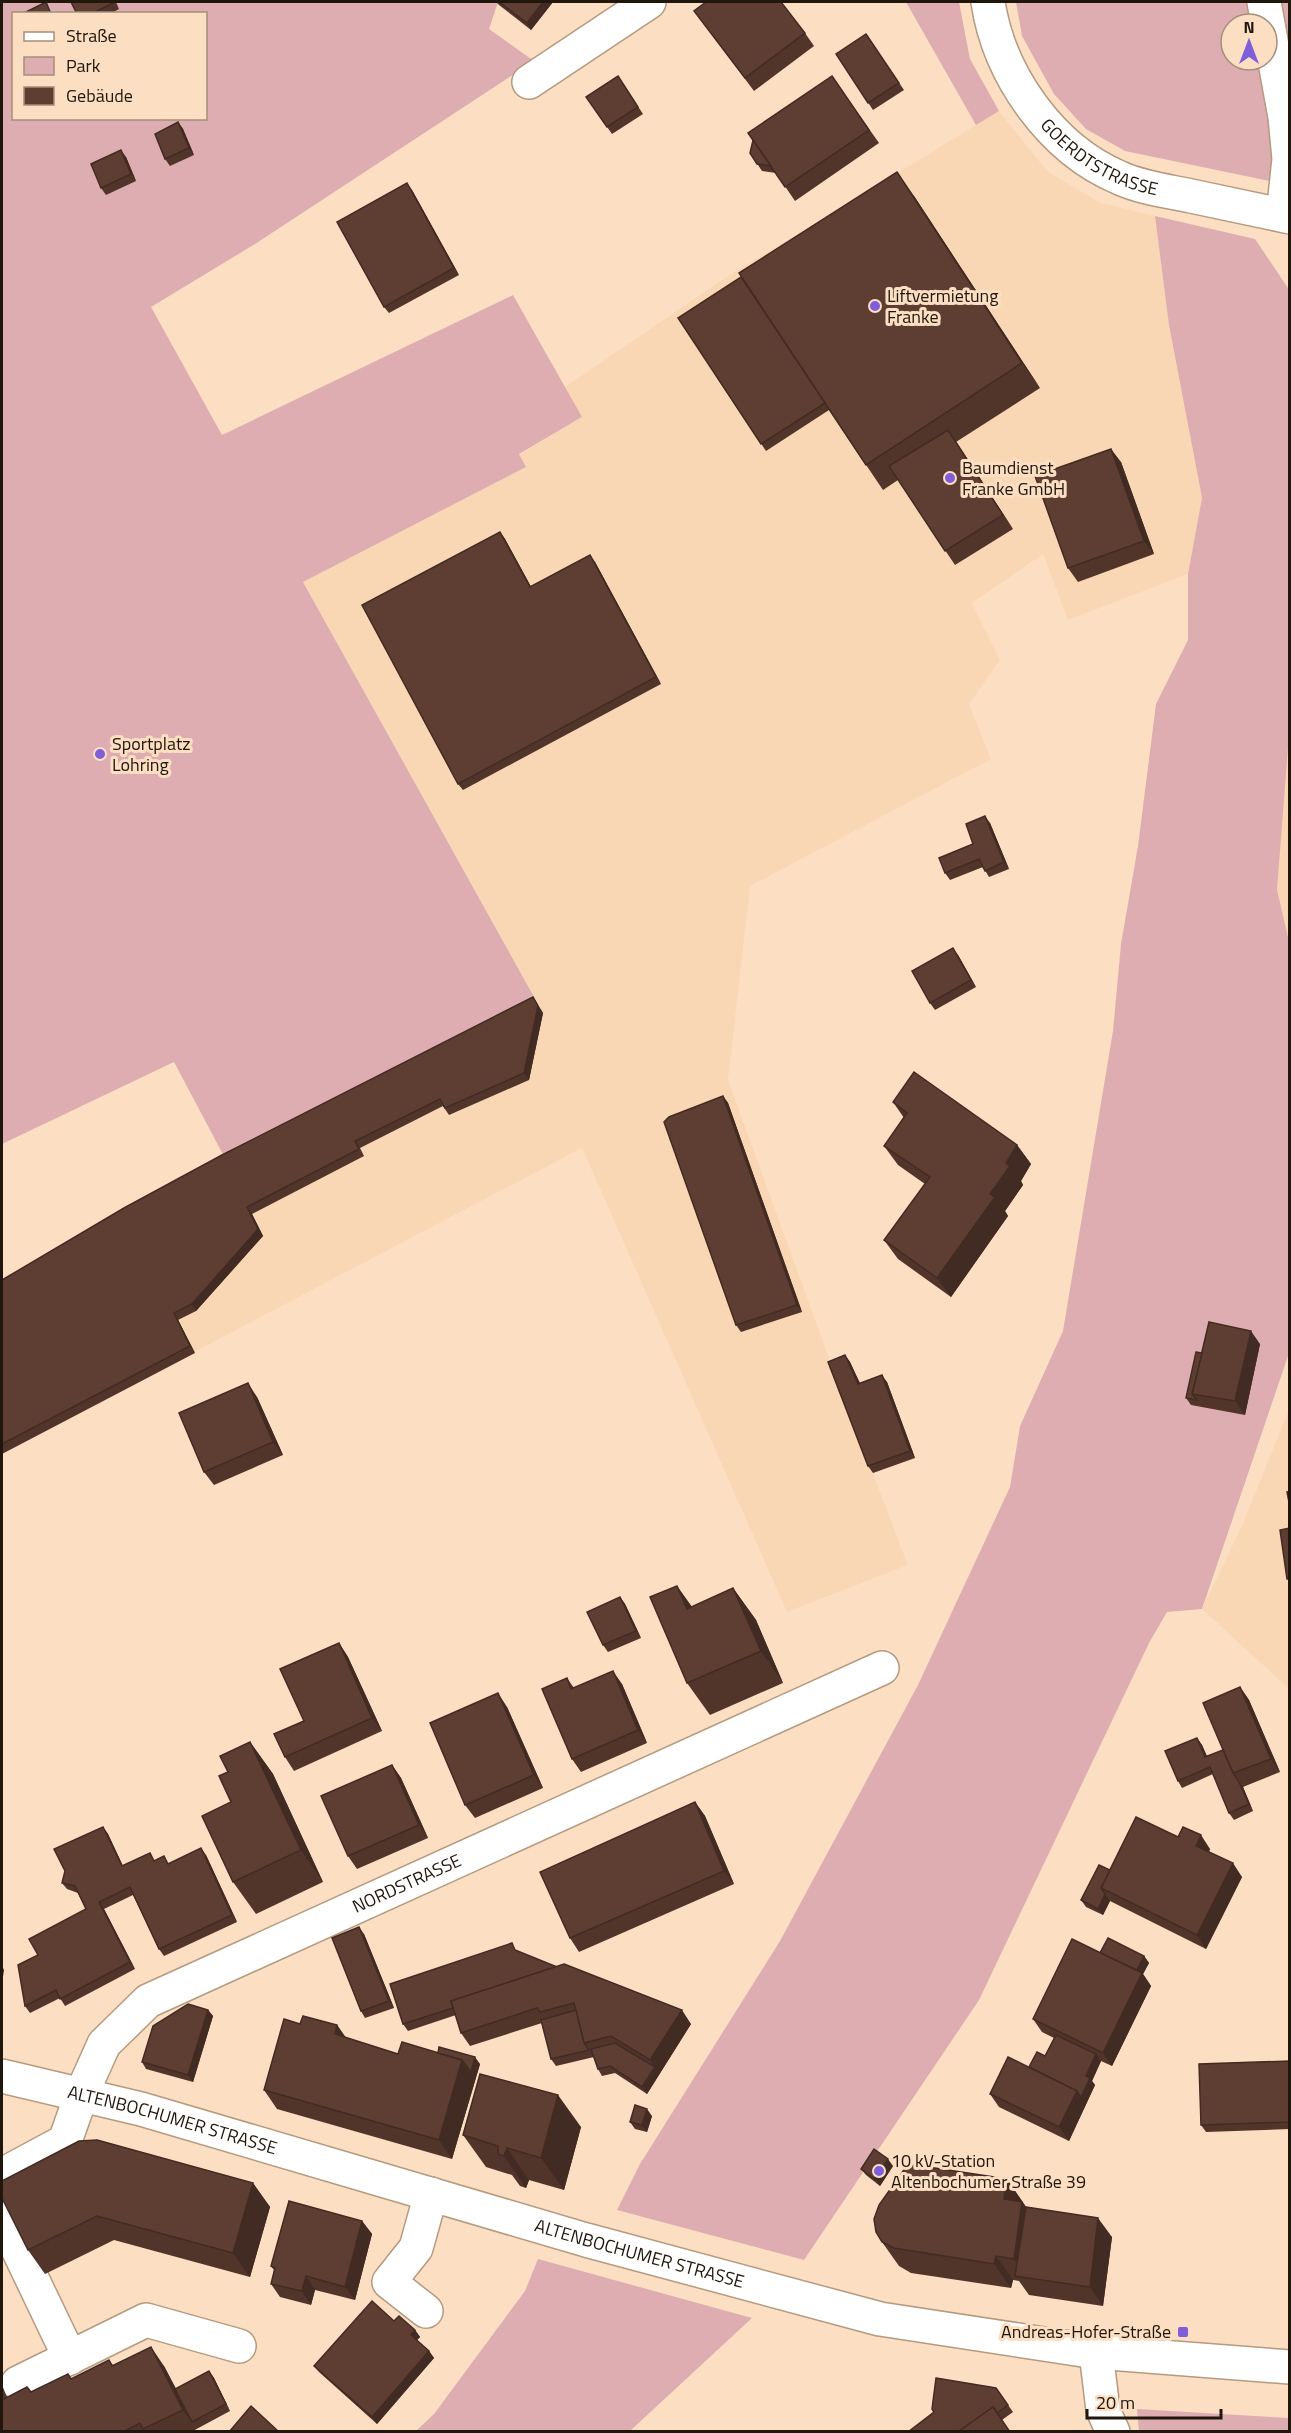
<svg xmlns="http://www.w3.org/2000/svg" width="1291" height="2433" font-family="'Titillium Web',sans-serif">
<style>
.built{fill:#f9d7b4}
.green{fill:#deadb1;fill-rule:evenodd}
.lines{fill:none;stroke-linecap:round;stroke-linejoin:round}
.minor-casing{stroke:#b59a7f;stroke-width:36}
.minor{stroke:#fff;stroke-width:33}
.wall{fill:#51352b}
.shaded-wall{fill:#422b23}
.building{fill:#5e3e32;stroke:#422b23;stroke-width:1.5}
.poi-dot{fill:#805ed8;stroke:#fcdfc3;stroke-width:2}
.labels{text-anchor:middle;stroke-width:6;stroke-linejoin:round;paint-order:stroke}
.street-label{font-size:18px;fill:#20160c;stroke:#fcdfc3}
.poi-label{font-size:18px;fill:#20160c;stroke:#fcdfc3;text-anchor:start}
</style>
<rect width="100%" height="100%" fill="#fcdfc3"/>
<g class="built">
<path d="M999,111L1048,172L1101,203L1155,216L1169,325L1202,498L1188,574L1068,620L1043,554L972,603L1000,660L969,704L991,759L750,886L728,1080L833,1369L908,1565L787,1612L582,1148L2,1453V1290L538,1004L303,582L526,467L519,455L581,418L565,387L725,278Z"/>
<path d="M1289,722V946L1277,890Z"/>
<path d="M1289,1410V1689L1202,1609L1241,1528Z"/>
</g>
<g class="green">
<path d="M2,2H498L489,29L534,61L255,244L151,307L222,435L513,295L582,417L519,454L526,467L303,582L538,1004L227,1162L174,1062L2,1144ZM14,14H206V118H14Z"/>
<path d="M906,2H959L970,59L999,111L976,125Z"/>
<path d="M1016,2H1289V185L1125,151L1086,129L1054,94L1022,36ZM1231,24H1267V60H1231Z"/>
<path d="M1155,216L1255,239L1290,291V722L1277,890L1290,946L1289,1353L1202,1609L1167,1612L1149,1643L979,2000L804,2260L617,2210L640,2164L780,1941L918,1685L1010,1487L1020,1426L1063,1331L1113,1031L1121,944L1138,846L1156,704L1188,640V574L1202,498L1169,325Z"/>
<path d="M538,2259L752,2318L630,2431H416L434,2414L525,2291Z"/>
<path d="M1137,2409L1289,2418V2431H1139Z"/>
</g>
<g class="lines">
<g class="minor-casing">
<g id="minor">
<path id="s1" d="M988,2C999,75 1051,149 1120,178C1142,188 1167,191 1191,196C1224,203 1257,210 1290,217"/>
<path d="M1264,2L1285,117L1289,159L1283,215"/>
<path d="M529,82L649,2"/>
<path id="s2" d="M2,2076L141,2109L586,2240L880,2319L1096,2352L1290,2367"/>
<path id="s3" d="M2,2175L65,2141L82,2093L104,2044L148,2001L882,1668"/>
<path d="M2,2216L70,2358"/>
<path d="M426,2311L389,2282L416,2248L431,2194"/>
<path d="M1096,2352L1103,2410L1113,2432"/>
<path d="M18,2383L146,2320L239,2346"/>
</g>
</g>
<use href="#minor" class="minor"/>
</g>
<g class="wall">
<path d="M71,2H116L119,9L110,14H77Z"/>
<path d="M496,2H553L531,30L499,5Z"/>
<path d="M694,11L805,33L814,46L754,91Z"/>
<path d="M866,34L904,90L873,110L836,54Z"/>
<path d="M618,76L643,114L612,134L586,97Z"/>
<path d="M832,76L879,143L795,201L776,173L762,171L750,153Z"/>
<path d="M178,122L183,129L194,155L170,166L165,159Z"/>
<path d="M126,157L136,181L106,195L101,188Z"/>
<path d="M412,190L459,275L389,313L384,307Z"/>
<path d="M914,196L1040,388L956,442L1013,529L955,565L898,480L883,490L829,410L766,451L678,318Z"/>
<path d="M1121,462L1154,554L1078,582L1068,568Z"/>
<path d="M500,532L505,539L531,587L595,562L661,684L463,790L458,784Z"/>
<path d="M990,823L1009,869L989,877L983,867L950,880L945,873L973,844Z"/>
<path d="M958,955L976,987L935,1010L930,1003Z"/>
<path d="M533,997L543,1013L529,1080L449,1115L443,1106L360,1148L364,1156L252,1214L263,1236L196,1311L178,1320L195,1353L2,1454V1280Z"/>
<path d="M723,1096L728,1103L802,1312L741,1332L736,1325Z"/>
<path d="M893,1102L1017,1145L1031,1164L1021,1181L1023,1185L1005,1211L1008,1216L951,1297L898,1259L884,1240L925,1184L898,1165L884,1146L904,1118Z"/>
<path d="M1260,1344L1245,1415L1191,1405L1186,1398L1202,1353Z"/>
<path d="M845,1355L850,1362L860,1383L887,1382L915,1458L873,1473L868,1466Z"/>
<path d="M257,1397L283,1455L214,1485L204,1472Z"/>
<path d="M677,1586L692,1607L733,1588L756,1620L783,1683L710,1715L687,1683Z"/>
<path d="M620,1597L625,1604L641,1638L608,1652L603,1645Z"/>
<path d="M339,1643L348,1657L382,1731L294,1771L285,1757L304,1721Z"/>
<path d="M567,1678L574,1688L622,1684L647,1743L581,1772L572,1759Z"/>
<path d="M1240,1687L1249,1700L1280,1772L1243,1787L1253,1811L1234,1820L1229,1813L1213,1774L1182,1788L1178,1781L1197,1738L1202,1745L1207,1756L1223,1750Z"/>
<path d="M507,1707L543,1788L475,1818L465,1805Z"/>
<path d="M250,1742L273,1774L323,1882L256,1914L233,1882L231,1802L228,1772Z"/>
<path d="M392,1765L401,1778L428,1838L357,1869L348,1856Z"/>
<path d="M695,1802L705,1816L734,1884L579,1952L570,1938Z"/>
<path d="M103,1827L108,1834L123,1866L155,1860L169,1863L206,1855L237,1922L164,1956L159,1949L133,1895L104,1909L135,1969L65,2006L60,1998L30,2013L25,2006L38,1955L86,1909L78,1893L67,1889L62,1883Z"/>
<path d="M1178,1837L1210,1849L1209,1852L1242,1877L1206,1949L1110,1901L1103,1915L1086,1907L1081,1900L1110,1870Z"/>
<path d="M364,1934L394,2008L365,2018L361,2011Z"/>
<path d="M517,1950L518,1951L691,2024L647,2094L615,2073L602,2076L598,2069L594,2057L556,2066L551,2059L542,2023L470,2046L461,2033L456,2015L408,2031L403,2024Z"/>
<path d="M1100,1953L1144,1956L1149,1963L1143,1974L1151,1986L1112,2066L1101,2061L1092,2081L1095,2085L1069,2141L999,2107L990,2094L1045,2056L1054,2038L1042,2032L1033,2019Z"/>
<path d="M208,2010L213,2016L193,2082L146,2069L142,2062Z"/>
<path d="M300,2024L337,2025L346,2038L398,2054L480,2064L452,2159L277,2109L264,2090Z"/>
<path d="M1290,2061V2129L1206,2132L1201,2125Z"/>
<path d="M652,2116L647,2132L635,2129L630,2122Z"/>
<path d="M581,2127L564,2190L529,2180L526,2188L520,2186L512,2175L486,2167L463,2135Z"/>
<path d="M79,2141L253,2183L270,2207L250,2277L114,2240L45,2274L28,2250Z"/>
<path d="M893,2166L880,2186L866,2175L861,2169Z"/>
<path d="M1007,2179L1026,2207L1112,2237L1103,2306L1029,2295L1019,2281L1013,2280L1011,2288L911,2273L899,2266L882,2242Z"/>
<path d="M362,2221L372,2234L355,2300L315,2290L311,2305L280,2297L271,2284L274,2270L271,2266Z"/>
<path d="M394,2321L415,2330L420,2337L417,2340L429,2351L434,2358L377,2424L319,2372L314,2366Z"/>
<path d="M109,2360L113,2365L164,2366L176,2389L209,2371L214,2378L230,2411L191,2432H2V2385L7,2397L31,2392L68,2374L71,2379Z"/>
<path d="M996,2388L1013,2412L1002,2420L934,2413L932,2409Z"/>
</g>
<g class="shaded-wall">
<path d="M543,2H553L531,30L527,23Z"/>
<path d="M178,122L183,129L194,155L189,148Z"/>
<path d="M121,150L126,157L136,181L131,174Z"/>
<path d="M897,172L914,196L1040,388L1022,363Z"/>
<path d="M407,183L412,190L459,275L454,268Z"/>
<path d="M948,430L957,443L1013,529L1003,515Z"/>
<path d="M1111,449L1121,462L1154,554L1144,541Z"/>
<path d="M500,532L505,539L535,594L530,587Z"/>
<path d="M590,555L595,562L661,684L656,677Z"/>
<path d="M985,816L990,823L1009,869L1004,862Z"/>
<path d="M953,948L958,955L976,987L971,980Z"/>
<path d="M533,997L543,1013L529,1080L524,1073Z"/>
<path d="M723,1096L728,1103L802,1312L797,1305Z"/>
<path d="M1017,1145L1031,1164L1021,1181L1023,1185L1005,1211L1008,1216L951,1297L937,1278L990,1194L1006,1163Z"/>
<path d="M247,1207L252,1214L263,1236L196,1311L192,1304Z"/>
<path d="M174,1313L178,1320L195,1353L190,1346Z"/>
<path d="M1251,1331L1260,1344L1245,1415L1235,1401Z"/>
<path d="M845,1355L850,1362L863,1391L858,1384Z"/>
<path d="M882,1375L887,1382L915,1458L910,1451Z"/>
<path d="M248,1383L257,1397L283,1455L273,1442Z"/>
<path d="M677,1586L699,1617L687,1609Z"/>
<path d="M733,1588L756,1620L783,1683L761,1651Z"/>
<path d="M620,1597L625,1604L641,1638L636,1631Z"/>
<path d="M339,1643L348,1657L382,1731L372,1718Z"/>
<path d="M613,1671L622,1684L647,1743L638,1730Z"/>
<path d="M1240,1687L1249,1700L1280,1772L1271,1759Z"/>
<path d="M498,1693L507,1707L543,1788L534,1775Z"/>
<path d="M1197,1738L1202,1745L1210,1764L1205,1757Z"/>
<path d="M250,1742L273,1774L323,1882L301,1850Z"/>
<path d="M392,1765L401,1778L428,1838L419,1825Z"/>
<path d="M1239,1782L1243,1787L1253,1811L1249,1804Z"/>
<path d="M695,1802L705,1816L734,1884L724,1871Z"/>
<path d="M103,1827L108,1834L126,1873L122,1866Z"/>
<path d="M1201,1835L1210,1849L1205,1859L1196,1846Z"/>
<path d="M201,1848L206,1855L237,1922L232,1915Z"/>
<path d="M1233,1863L1242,1877L1206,1949L1197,1935Z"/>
<path d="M1105,1894L1110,1901L1103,1915L1098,1909Z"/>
<path d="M99,1902L104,1909L135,1969L130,1962Z"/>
<path d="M359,1927L364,1934L394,2008L389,2001Z"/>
<path d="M1144,1956L1149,1963L1143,1974L1151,1986L1112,2066L1103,2053L1135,1974Z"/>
<path d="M2,1966L4,1970L2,1983Z"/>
<path d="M208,2010L213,2016L193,2082L188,2075Z"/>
<path d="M682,2010L691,2024L647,2094L642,2087L655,2067L650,2060Z"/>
<path d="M337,2025L351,2045L335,2034Z"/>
<path d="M1096,2054L1101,2061L1092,2081L1095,2085L1069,2141L1059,2127Z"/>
<path d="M475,2057L480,2064L452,2159L439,2140L462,2060Z"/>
<path d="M558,2095L581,2127L564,2190L541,2158Z"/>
<path d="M647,2109L652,2116L647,2132L642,2125Z"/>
<path d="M507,2148L529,2180L526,2188L504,2156Z"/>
<path d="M888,2159L893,2166L880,2186L875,2179Z"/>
<path d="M1007,2179L1039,2226L1027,2277L1014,2259L1004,2199Z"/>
<path d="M253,2183L270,2207L250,2277L233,2253Z"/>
<path d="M1098,2218L1112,2237L1103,2306L1090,2287Z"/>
<path d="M362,2221L372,2234L355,2300L345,2287Z"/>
<path d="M996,2256L1013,2280L1011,2288L994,2264Z"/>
<path d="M306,2276L315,2290L311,2305L302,2291Z"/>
<path d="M415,2330L420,2337L415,2342L411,2335Z"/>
<path d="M151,2347L164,2366L193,2421L192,2422L183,2410Z"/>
<path d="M429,2351L434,2358L377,2424L372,2417Z"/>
<path d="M209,2371L214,2378L230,2411L226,2404Z"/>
</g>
<g class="building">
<path d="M46,2L51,14H22Z"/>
<path d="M71,2H115L91,14H77Z"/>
<path d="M499,2H543L527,23Z"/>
<path d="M706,2H781L805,33L745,78L694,11Z"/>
<path d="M866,34L899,83L868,103L836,54Z"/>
<path d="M618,76L638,107L607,127L586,97Z"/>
<path d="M832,76L869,130L785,187L748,133Z"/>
<path d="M178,122L189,148L165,159L155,134Z"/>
<path d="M753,140L764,156L771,166L757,164L750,153Z"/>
<path d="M121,150L131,174L101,188L91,164Z"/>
<path d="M897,172L1022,363L866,465L739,273Z"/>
<path d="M407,183L454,268L384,307L337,222Z"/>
<path d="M741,277L825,403L761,444L678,318Z"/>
<path d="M948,430L1003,515L945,551L889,466Z"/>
<path d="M1111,449L1144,541L1068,568L1035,476Z"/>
<path d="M500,532L530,587L590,555L656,677L458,784L362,605Z"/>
<path d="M985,816L1004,862L985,871L979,859L945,873L939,858L973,844L966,824Z"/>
<path d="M953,948L971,980L930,1003L912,971Z"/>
<path d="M533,997L538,1006L524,1073L445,1108L440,1099L355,1141L359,1149L247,1207L258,1229L192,1304L174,1313L190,1346L2,1444V1280L124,1208L222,1155Z"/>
<path d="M914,1072L1017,1145L1006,1163L1010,1166L990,1194L995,1197L937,1278L884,1240L930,1177L884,1146L907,1113L893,1102Z"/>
<path d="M723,1096L797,1305L736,1325L664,1122L669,1117Z"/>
<path d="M1209,1322L1251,1331L1235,1401L1192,1394Z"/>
<path d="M1196,1352L1202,1353L1192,1394L1197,1400L1186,1398Z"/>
<path d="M845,1355L858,1384L882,1375L910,1451L868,1466L828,1362Z"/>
<path d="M248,1383L273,1442L204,1472L179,1413Z"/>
<path d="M1290,1491V1507L1287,1492Z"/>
<path d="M1290,1528V1579H1287L1280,1530Z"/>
<path d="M677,1586L687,1609L733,1588L761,1651L687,1683L650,1597Z"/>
<path d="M620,1597L636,1631L603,1645L587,1612Z"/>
<path d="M339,1643L372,1718L285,1757L274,1734L304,1721L280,1669Z"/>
<path d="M613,1671L638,1730L572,1759L542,1689L567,1678L571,1689Z"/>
<path d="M1240,1687L1271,1759L1233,1773L1203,1703Z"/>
<path d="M498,1693L534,1775L465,1805L430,1723Z"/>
<path d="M1197,1738L1205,1757L1223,1750L1233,1773L1239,1782L1249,1804L1229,1813L1210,1767L1178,1781L1165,1751Z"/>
<path d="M250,1742L301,1850L233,1882L202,1816L231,1802L219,1776L228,1772L220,1756Z"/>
<path d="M392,1765L419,1825L348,1856L321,1796Z"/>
<path d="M695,1802L724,1871L570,1938L540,1872Z"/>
<path d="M1136,1817L1178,1837L1183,1827L1201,1835L1196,1846L1233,1863L1197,1935L1101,1888Z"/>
<path d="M103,1827L122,1866L150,1853L154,1861L164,1856L168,1864L201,1848L232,1915L159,1949L130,1887L99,1902L130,1962L60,1999L56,1990L25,2006L18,1965L38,1955L29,1939L86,1909L75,1886L62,1883L65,1871L54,1849Z"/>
<path d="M1099,1865L1110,1870L1101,1888L1105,1894L1098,1909L1081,1900Z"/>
<path d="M359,1927L389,2001L361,2011L332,1938Z"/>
<path d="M1108,1938L1144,1956L1137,1970L1100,1953Z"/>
<path d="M1072,1939L1142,1973L1103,2053L1033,2019Z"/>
<path d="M512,1943L515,1950L557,1967L451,2001L453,2008L403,2024L390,1984Z"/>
<path d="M564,1964L682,2010L650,2060L611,2036L584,2043L574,2003L540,2012L537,2008L461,2033L451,2001Z"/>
<path d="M188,2004L208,2010L188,2075L142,2062L153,2026Z"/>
<path d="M576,2010L584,2043L589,2050L551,2059L541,2020Z"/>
<path d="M303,2016L337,2025L335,2034L398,2054L402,2042L462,2060L439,2140L264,2090L284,2019L300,2024Z"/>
<path d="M1056,2035L1096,2054L1086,2076L1090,2078L1081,2097L1077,2091L1029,2067L1037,2052L1045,2056Z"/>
<path d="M615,2043L655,2067L642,2087L610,2066L598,2069L591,2049Z"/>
<path d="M439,2047L475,2057L471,2072L462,2060L438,2053Z"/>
<path d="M1008,2057L1077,2091L1059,2127L990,2094Z"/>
<path d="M1290,2061V2122L1201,2125L1199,2064Z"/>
<path d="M480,2074L558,2095L541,2158L507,2148L504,2156L498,2154V2146L463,2135Z"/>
<path d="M635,2105L647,2109L642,2125L630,2122Z"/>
<path d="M97,2140L253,2183L233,2253L97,2216L28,2250L2,2198V2181L79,2141Z"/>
<path d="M874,2149L888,2159L875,2179L861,2169Z"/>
<path d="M908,2164L1007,2179L1004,2199L1022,2202L1014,2259L996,2256L994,2264L894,2248L882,2242L876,2232L874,2219L879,2205Z"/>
<path d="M289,2201L362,2221L345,2287L306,2276L302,2291L271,2284L275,2268L271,2266Z"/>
<path d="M1026,2207L1098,2218L1090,2287L1015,2276Z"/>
<path d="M372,2301L394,2321L399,2316L415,2330L411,2335L429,2351L372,2417L314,2366Z"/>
<path d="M151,2347L183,2410L143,2429L140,2423L123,2432L2,2431V2400L27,2387L31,2392L68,2374L71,2379L109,2360L112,2366Z"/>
<path d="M209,2371L226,2404L192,2422L175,2389Z"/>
<path d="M936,2378L996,2388L1008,2405L997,2413L993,2407L958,2432H908L934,2412L932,2409Z"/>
<path d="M251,2406L279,2432H229Z"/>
<path d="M993,2407L1010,2432H958Z"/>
</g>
<g class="poi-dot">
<circle cx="875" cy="306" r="6"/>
<circle cx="950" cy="478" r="6"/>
<circle cx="100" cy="754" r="6"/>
<circle cx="879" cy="2171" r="6"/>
<rect x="1177" y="2326" width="12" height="12" rx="3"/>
</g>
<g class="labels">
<g class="street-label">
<text dy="6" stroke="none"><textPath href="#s1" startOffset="201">GOERDTSTRASSE</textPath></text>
<text dy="6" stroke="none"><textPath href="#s3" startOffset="522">NORDSTRASSE</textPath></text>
<text dy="6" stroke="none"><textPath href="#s2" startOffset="176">ALTENBOCHUMER STRASSE</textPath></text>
<text dy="6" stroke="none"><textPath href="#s2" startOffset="662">ALTENBOCHUMER STRASSE</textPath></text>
</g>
<g class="poi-label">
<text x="887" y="302">Liftvermietung<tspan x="887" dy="21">Franke</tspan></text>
<text x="962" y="474">Baumdienst<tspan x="962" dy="21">Franke GmbH</tspan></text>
<text x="112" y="750">Sportplatz<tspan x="112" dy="21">Lohring</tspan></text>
<text x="891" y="2167">10 kV-Station<tspan x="891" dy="21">Altenbochumer Straße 39</tspan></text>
<text x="1171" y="2338" text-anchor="end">Andreas-Hofer-Straße</text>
</g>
</g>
<rect width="1291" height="2433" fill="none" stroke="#20160c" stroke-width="6"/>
<rect x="12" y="12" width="195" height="108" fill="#fcdfc3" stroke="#a48f7a" stroke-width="1.5"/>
<rect x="24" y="32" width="30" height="9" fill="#ffffff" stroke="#a48f7a" stroke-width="1.5"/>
<text x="66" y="42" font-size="18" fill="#20160c">Straße</text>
<rect x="24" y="57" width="30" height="18" fill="#deadb1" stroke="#a48f7a" stroke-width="1.5"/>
<text x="66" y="72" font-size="18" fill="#20160c">Park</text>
<rect x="24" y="87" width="30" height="18" fill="#5e3e32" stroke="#a48f7a" stroke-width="1.5"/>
<text x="66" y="102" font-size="18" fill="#20160c">Gebäude</text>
<g transform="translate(1249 42)"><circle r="28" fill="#fcdfc3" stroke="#a48f7a" stroke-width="1.5"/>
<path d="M0-4.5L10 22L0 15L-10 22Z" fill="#805ed8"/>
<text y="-9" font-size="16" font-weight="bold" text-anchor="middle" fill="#20160c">N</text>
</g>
<path d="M1087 2409v9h134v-9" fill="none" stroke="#20160c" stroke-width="3"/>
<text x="1096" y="2409" font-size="18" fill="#20160c" stroke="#fcdfc3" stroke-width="4.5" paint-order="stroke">20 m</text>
</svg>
